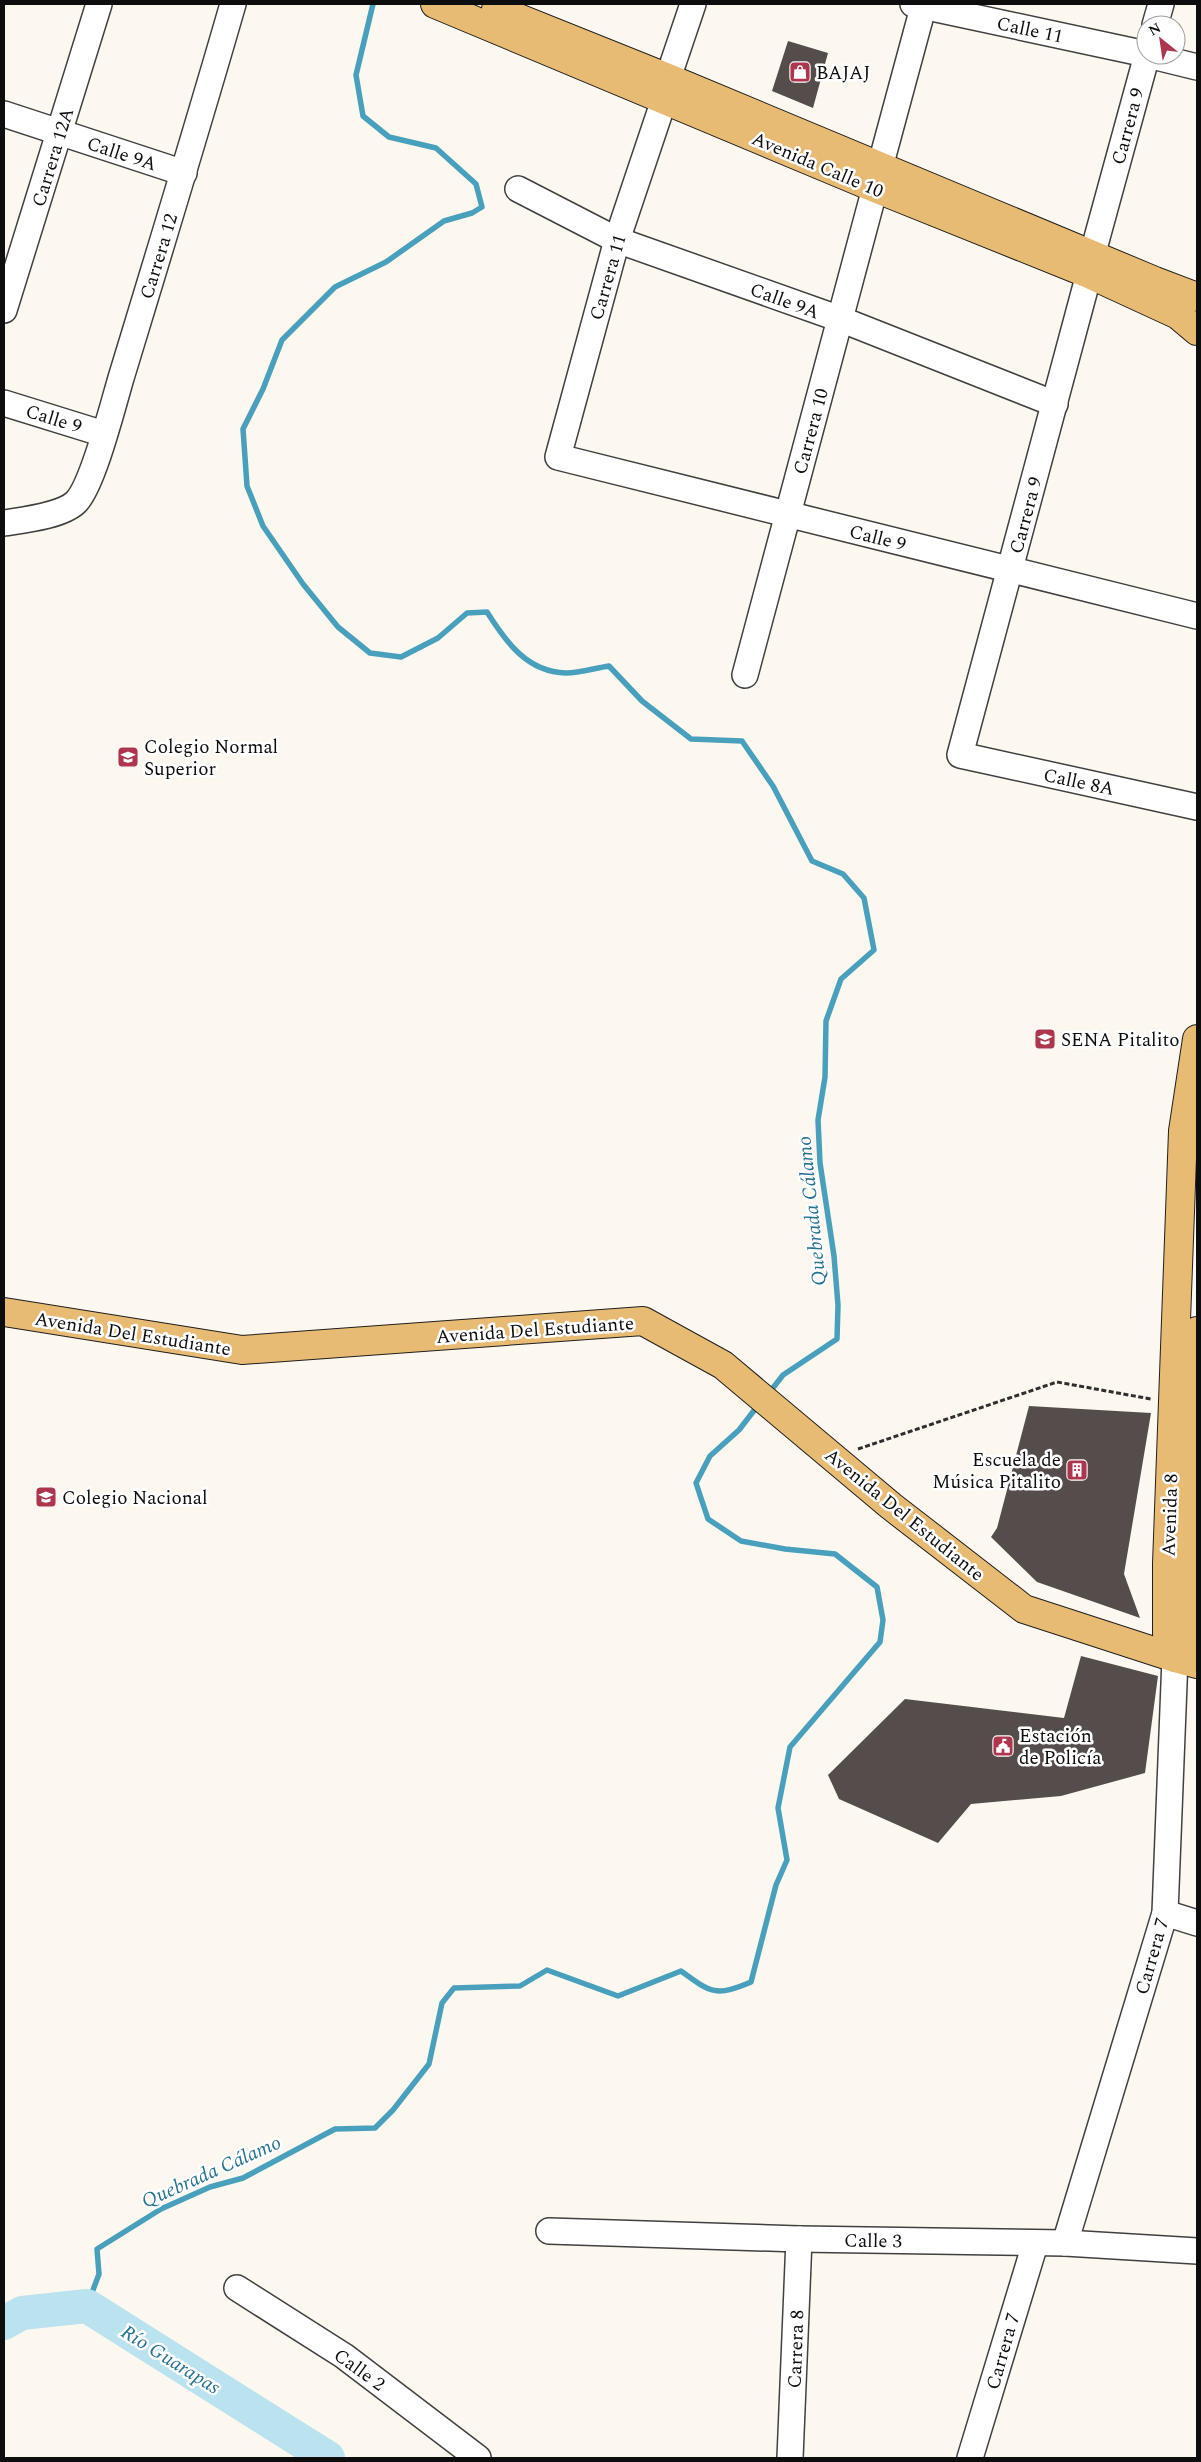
<svg xmlns="http://www.w3.org/2000/svg" width="1201" height="2462" font-family="Spectral,serif">
<style>
.lines{fill:none;stroke-linecap:round;stroke-linejoin:round}
.stream{stroke:#49a0bd;stroke-width:5.5}
.river{stroke:#bae2ef;stroke-width:34}
.building{fill:#544d4b}
.minor-casing{stroke:#404040;stroke-width:28}
.major-casing{stroke:#1e1e1e;stroke-width:30}
.path{stroke:#2f2f2f;stroke-width:3;stroke-dasharray:5 2.5;stroke-linecap:butt}
.minor{stroke:#fff;stroke-width:25}
.major{stroke:#e8bb74;stroke-width:28}
.labels{text-anchor:middle;stroke-width:5;stroke-linejoin:round;paint-order:stroke}
.street-label{font-size:19px;fill:#0d0d0d;stroke:#fff}
.poi-label{font-size:19px;fill:#0d0d0d;stroke:#fff;text-anchor:start}
.water-label{font-size:20px;font-style:italic;fill:#257190;stroke:#fff}
</style>
<rect width="100%" height="100%" fill="#fdf8ef"/>
<g class="lines">
<g class="stream">
<path d="M373,4L356,75L363,116L389,137L436,148L476,184L482,207L472,213L444,221L386,262L335,287L282,340L263,389L243,429L247,486L263,526L303,584L338,627L370,653L401,657L438,638L467,613L487,612C506,642 527,672 566,673C580,673 595,668 609,666L642,701L691,739L742,741L773,786L812,861L843,874L864,898L874,950L841,979L826,1021L825,1077L818,1120L820,1163L834,1256L838,1305L837,1339L783,1375L769,1393"/>
<path d="M87,2306L99,2274L97,2249L161,2209L210,2187L243,2178L335,2129L375,2128L393,2110L429,2064L442,2003L454,1988L520,1986L547,1970L618,1996L681,1971C711,1993 716,1997 751,1982L776,1885L787,1860L778,1808L790,1747L880,1642L883,1620L877,1587L835,1554L785,1549L741,1541L708,1519L696,1483L710,1456L739,1430L759,1404"/>
</g>
<path class="river" d="M4,2323L22,2313L87,2306L328,2458"/>
</g>
<g class="building">
<path d="M788,41L828,53L813,108L772,91Z"/>
<path d="M1029,1406L1151,1413L1124,1574L1140,1618L1037,1582L991,1537L997,1528Z"/>
<path d="M1081,1656L1158,1676L1145,1773L1061,1796L971,1804L938,1843L839,1799L828,1775L905,1699L1064,1718Z"/>
</g>
<g class="lines">
<g class="minor-casing">
<g id="minor">
<path d="M913,4L1146,54"/>
<path d="M1155,25L1161,4"/>
<path d="M1148,55L1197,67"/>
<path d="M668,78L693,4"/>
<path d="M664,100L617,240L558,457L1197,616"/>
<path d="M4,114L184,173"/>
<path d="M880,167L924,4"/>
<path d="M518,189L617,240L840,319L1055,404"/>
<path d="M1092,256L1147,55"/>
<path d="M1089,274L960,755L1197,807"/>
<path d="M4,310L99,4"/>
<path d="M4,403L104,434"/>
<path d="M4,523C23,520 62,516 76,502C93,485 113,405 121,378C159,253 197,129 233,4"/>
<path d="M745,675L875,188"/>
<path d="M1165,1913L1197,1923"/>
<path d="M549,2231L799,2239L1065,2243L1197,2251"/>
<path d="M1065,2243L1165,1913L1175,1658"/>
<path d="M237,2288L344,2356L478,2458"/>
<path d="M790,2458L799,2239"/>
<path d="M970,2458L1035,2244"/>
</g>
</g>
<g class="major-casing">
<g id="major">
<path d="M435,4L875,188L1089,274L1178,315L1197,331"/>
<path d="M496,9L668,78L1155,281L1197,297"/>
<path d="M4,1312L242,1350L643,1321L723,1365L891,1506L1024,1609L1175,1658L1197,1664"/>
<path d="M1175,1658L1167,1634V1564L1183,1131L1197,1039"/>
<path d="M1175,1658L1188,1634L1187,1566L1197,1331"/>
</g>
</g>
<path class="path" d="M858,1449L1057,1382L1151,1399"/>
<use href="#minor" class="minor"/>
<use href="#major" class="major"/>
</g>
<defs>
<g id="shop-square" transform="scale(1.125)"><rect x="-9" y="-9" width="18" height="18" rx="4" fill="#ac364d" stroke="#fff"/><path d="M-5-2.5h2.3a2.7 3.5 0 0 1 5.4 0H5L5.5 6h-11ZM-1.5-2.5h3a1.5 2.3 0 0 0-3 0Z" fill="#fff"/></g>
<g id="school-square" transform="scale(1.125)"><rect x="-9" y="-9" width="18" height="18" rx="4" fill="#ac364d" stroke="#fff"/><path d="M0-5L7-2L0 1L-7-2ZM-4 1L0 2.5L4 1V4Q0 6-4 4Z" fill="#fff"/></g>
<g id="university-square" transform="scale(1.125)"><rect x="-9" y="-9" width="18" height="18" rx="4" fill="#ac364d" stroke="#fff"/><path d="M0-5L7-2L0 1L-7-2ZM-4 1L0 2.5L4 1V4Q0 6-4 4Z" fill="#fff"/></g>
<g id="building-square" transform="scale(1.125)"><rect x="-9" y="-9" width="18" height="18" rx="4" fill="#ac364d" stroke="#fff"/><path d="M-4-6H4V6H1V3H-1V6H-4ZM-2.5-4.3h1.7v1.8h-1.7ZM.8-4.3h1.7v1.8H.8ZM-2.5-1h1.7V.8h-1.7ZM.8-1h1.7V.8H.8Z" fill="#fff"/></g>
<g id="civic-square" transform="scale(1.125)"><rect x="-9" y="-9" width="18" height="18" rx="4" fill="#ac364d" stroke="#fff"/><path d="M-.6-6.5H3V-4.5H.6V-3L4-1V1h2V6H-6V1h2V-1L-.6-3ZM-1.2 2.5V6h2.4V2.5Z" fill="#fff"/></g>
</defs>
<g fill-rule="evenodd">
<use href="#shop-square" x="800" y="72"/>
<use href="#school-square" x="128" y="757"/>
<use href="#university-square" x="1045" y="1039"/>
<use href="#building-square" x="1077" y="1470"/>
<use href="#school-square" x="46" y="1497"/>
<use href="#civic-square" x="1003" y="1746"/>
</g>
<g class="labels">
<g class="street-label">
<text transform="translate(1030 29) rotate(12)" y="7">Calle 11</text>
<text transform="translate(1127 126) rotate(-75)" y="7">Carrera 9</text>
<text transform="translate(122 153) rotate(18)" y="7">Calle 9A</text>
<text transform="translate(52 157) rotate(-73)" y="7">Carrera 12A</text>
<text transform="translate(818 164) rotate(23)" y="7">Avenida Calle 10</text>
<text transform="translate(158 256) rotate(-73)" y="7">Carrera 12</text>
<text transform="translate(607 277) rotate(-74)" y="7">Carrera 11</text>
<text transform="translate(785 300) rotate(20)" y="7">Calle 9A</text>
<text transform="translate(54 418) rotate(17)" y="7">Calle 9</text>
<text transform="translate(810 431) rotate(-75)" y="7">Carrera 10</text>
<text transform="translate(1025 515) rotate(-75)" y="7">Carrera 9</text>
<text transform="translate(878 537) rotate(14)" y="7">Calle 9</text>
<text transform="translate(1079 781) rotate(12)" y="7">Calle 8A</text>
<text transform="translate(535 1329) rotate(-4)" y="7">Avenida Del Estudiante</text>
<text transform="translate(133 1333) rotate(9)" y="7">Avenida Del Estudiante</text>
<text transform="translate(905 1514) rotate(39)" y="7">Avenida Del Estudiante</text>
<text transform="translate(1169 1515) rotate(-88)" y="7">Avenida 8</text>
<text transform="translate(1151 1956) rotate(-74)" y="7">Carrera 7</text>
<text transform="translate(873 2240) rotate(1)" y="7">Calle 3</text>
<text transform="translate(795 2349) rotate(-88)" y="7">Carrera 8</text>
<text transform="translate(1002 2351) rotate(-74)" y="7">Carrera 7</text>
<text transform="translate(360 2369) rotate(36)" y="7">Calle 2</text>
</g>
<g class="poi-label">
<text x="816" y="79">BAJAJ</text>
<text x="144" y="753">Colegio Normal<tspan x="144" dy="22">Superior</tspan></text>
<text x="1061" y="1046">SENA Pitalito</text>
<text x="1061" y="1466" text-anchor="end">Escuela de<tspan x="1061" dy="22">Música Pitalito</tspan></text>
<text x="62" y="1504">Colegio Nacional</text>
<text x="1019" y="1742">Estación<tspan x="1019" dy="22">de Policía</tspan></text>
</g>
<g class="water-label">
<text transform="translate(811 1211) rotate(-96)" y="7">Quebrada Cálamo</text>
<text transform="translate(211 2171) rotate(-24)" y="7">Quebrada Cálamo</text>
<text transform="translate(171 2359) rotate(32)" y="7">Río Guarapas</text>
</g>
</g>
<rect width="1201" height="2462" fill="none" stroke="#0d0d0d" stroke-width="10"/>
<g transform="translate(1161 40) rotate(330)"><circle r="24" fill="#ffffff" stroke="#9e9e9e"/>
<path d="M0-4L9 19L0 12L-9 19Z" fill="#ac364d"/>
<text y="-8" font-size="14" font-weight="bold" text-anchor="middle" fill="#0d0d0d">N</text>
</g>
</svg>
